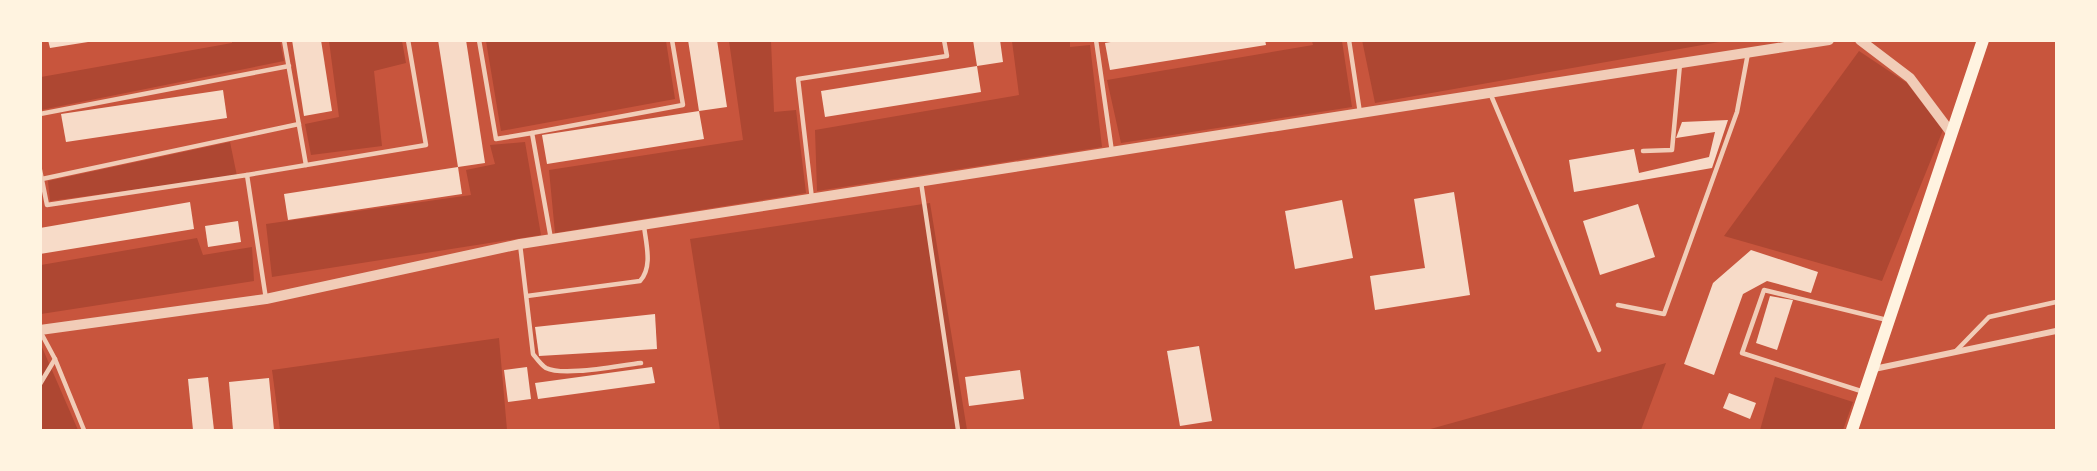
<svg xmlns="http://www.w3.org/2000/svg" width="2097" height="471" font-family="Raleway,sans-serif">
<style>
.green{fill:#ae4732}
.building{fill:#f7dbc8}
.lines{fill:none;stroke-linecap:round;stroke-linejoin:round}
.service{stroke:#f1ccb7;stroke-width:4.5}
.minor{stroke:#f1ccb7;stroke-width:6}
.tertiary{stroke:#f1ccb7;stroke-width:10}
.secondary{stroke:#fff3e0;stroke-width:12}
</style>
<rect width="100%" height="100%" fill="#c8553d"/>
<g class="green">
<path d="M1362,40H1725V41L1375,103Z"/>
<path d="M232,41H280L284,61L41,110V77L232,43Z"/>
<path d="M329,41H402L406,63L374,71L382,146L311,155L305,124L339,117Z"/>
<path d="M486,41H666L675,99L501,131Z"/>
<path d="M729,41H771L774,112L796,110L806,193L555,233L549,170L743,140Z"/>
<path d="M1012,41H1070V47L1090,45L1102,147L817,191L815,130L1019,95Z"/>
<path d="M1312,41H1342L1352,107L1121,143L1107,80L1313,45Z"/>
<path d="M1859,51L1907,83L1943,130L1882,281L1724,236Z"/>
<path d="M230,142L237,176L50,201L48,181Z"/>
<path d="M525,142L541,235L272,277L266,224L471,195L466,170L495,164L490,145Z"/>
<path d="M930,203L967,430H720L690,239Z"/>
<path d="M197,238L203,255L252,247L254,281L41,314V265Z"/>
<path d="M499,338L507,430H280L272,370Z"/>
<path d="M41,345L78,430H41Z"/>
<path d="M1666,363L1641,430H1427Z"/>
<path d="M1775,377L1853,402L1843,430H1760Z"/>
</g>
<g class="building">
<path d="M48,40H88V42L50,48Z"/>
<path d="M292,40H321L332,111L304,116Z"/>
<path d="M438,40H466L485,163L458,167Z"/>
<path d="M688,40H717L727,107L699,111L704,139L547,164L542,135L699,111Z"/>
<path d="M973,40H1000L1003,62L977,66L981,92L825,117L821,91L977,66Z"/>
<path d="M1122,40H1265L1266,45L1110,70L1105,43Z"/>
<path d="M223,90L227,118L66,142L61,114Z"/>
<path d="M1728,120L1712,168L1574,192L1569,160L1634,149L1639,173L1709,157L1715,132L1676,138L1682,122Z"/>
<path d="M458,167L462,194L288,220L284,194Z"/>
<path d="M1454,192L1470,295L1375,310L1370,276L1425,268L1414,199Z"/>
<path d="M1342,200L1353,258L1295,269L1285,211Z"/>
<path d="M190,202L194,229L40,254V228Z"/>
<path d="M1638,204L1655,257L1600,275L1583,221Z"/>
<path d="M238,221L241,242L208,247L205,226Z"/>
<path d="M1751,250L1818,272L1811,293L1767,281L1743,294L1714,375L1684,364L1713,283Z"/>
<path d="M1770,296L1793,300L1777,350L1756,343Z"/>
<path d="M655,314L657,349L539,356L535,327Z"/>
<path d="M1199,346L1212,421L1180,426L1167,351Z"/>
<path d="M527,367L531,399L508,402L504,370Z"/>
<path d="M652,367L655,383L538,399L535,383Z"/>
<path d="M1020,370L1024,399L969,406L965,377Z"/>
<path d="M208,377L214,430H193L188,379Z"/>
<path d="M269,378L274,430H233L229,382Z"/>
<path d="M1729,393L1756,403L1750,419L1723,408Z"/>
</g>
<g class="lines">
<g class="service">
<path d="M284,40L306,165"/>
<path d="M479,40L496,139L532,133L551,239"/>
<path d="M1096,40L1112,152"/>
<path d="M1349,40L1360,113"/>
<path d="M1490,93L1599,350"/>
<path d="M40,114L289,66"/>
<path d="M532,133L683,105L672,40"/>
<path d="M1643,151L1672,150L1680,64"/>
<path d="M40,170L47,205L247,175L266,299"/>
<path d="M247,175L426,145L408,40"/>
<path d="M42,179L299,124"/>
<path d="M921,182L958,430"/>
<path d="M812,199L798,79L947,56L944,40"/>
<path d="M520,244L533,354C537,359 541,365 546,368C564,377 620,365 641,363"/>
<path d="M527,296L640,281C653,267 646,244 644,226"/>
<path d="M1618,305L1664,314L1737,112L1748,53"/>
<path d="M40,331L55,359L84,430"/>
<path d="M1955,352L1989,317L2056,302"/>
<path d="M40,384L55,359"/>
<path d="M1864,392L1742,353L1764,290L1887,320"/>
</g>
<path class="minor" d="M1874,369L2056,331"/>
<g class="tertiary">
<path d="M1860,40L1910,78L1952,134"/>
<path d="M40,330L266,299L520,244L1829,40"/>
</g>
<path class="secondary" d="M1852,430L1983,40"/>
</g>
<rect width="2097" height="471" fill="none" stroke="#fff3e0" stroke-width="84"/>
</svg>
